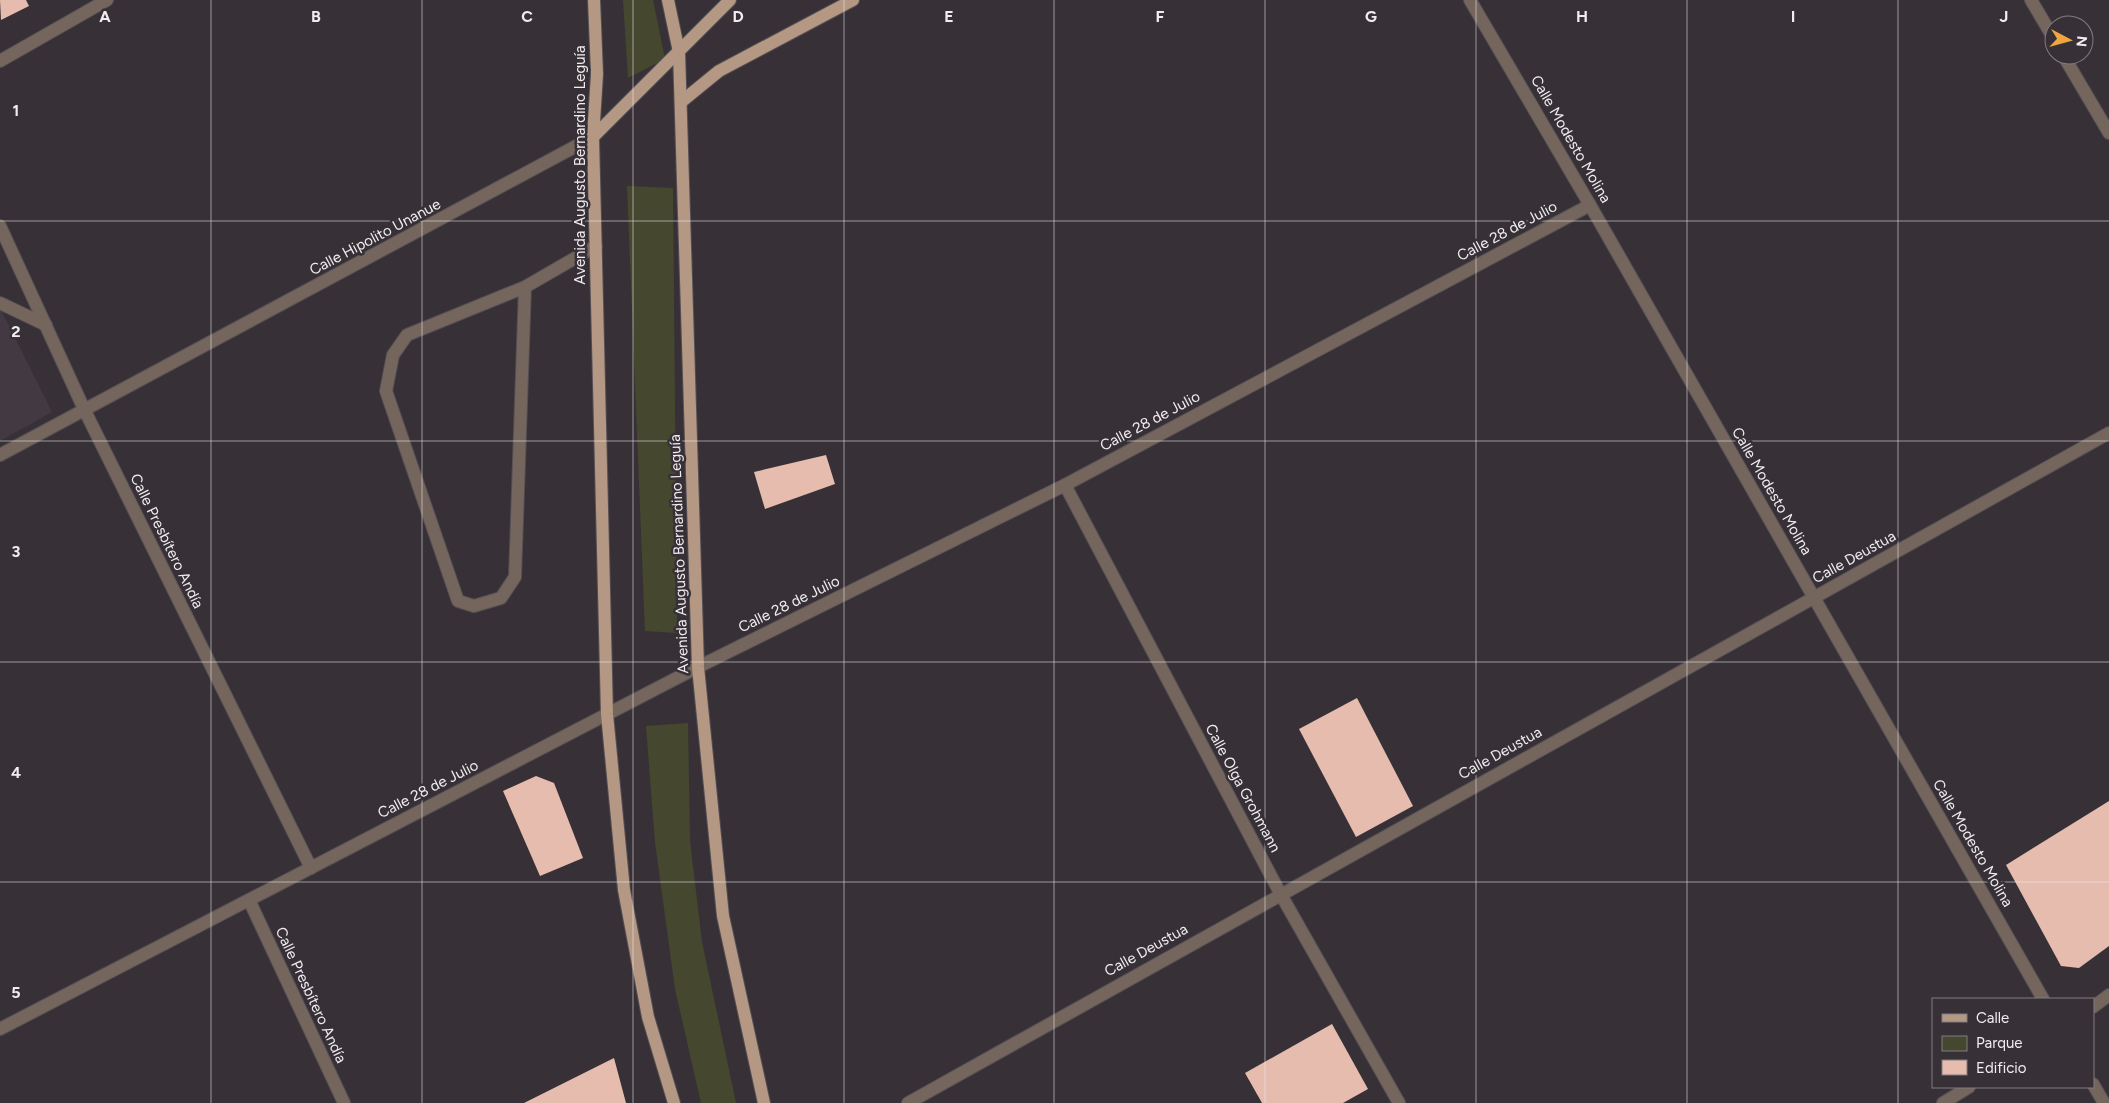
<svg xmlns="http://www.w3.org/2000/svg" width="2109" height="1103" font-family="Figtree,sans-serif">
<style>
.built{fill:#433943}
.green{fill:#45482f}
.building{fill:#e5bcae}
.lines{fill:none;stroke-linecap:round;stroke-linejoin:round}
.minor-casing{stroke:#554f54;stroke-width:14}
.major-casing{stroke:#554f54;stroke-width:14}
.minor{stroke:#74665d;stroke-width:12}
.major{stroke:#b49884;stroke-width:12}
.grid{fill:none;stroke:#f0ecef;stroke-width:1;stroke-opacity:0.55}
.labels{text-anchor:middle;stroke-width:5;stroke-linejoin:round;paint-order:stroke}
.street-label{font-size:15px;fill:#f0ecef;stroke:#373137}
.grid-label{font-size:16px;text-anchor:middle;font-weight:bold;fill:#f0ecef;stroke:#373137;stroke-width:5;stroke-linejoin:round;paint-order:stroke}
</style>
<rect width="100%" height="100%" fill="#373137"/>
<path class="built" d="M0,308L52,412L0,441Z"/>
<g class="green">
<path d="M623,0H653L665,59L628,78Z"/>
<path d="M627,186L673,188L677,633L645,631Z"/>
<path d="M688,723L690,841L702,942L736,1103H701L675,989L655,842L646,726Z"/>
</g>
<g class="building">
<path d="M0,0H26L29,6L1,20Z"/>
<path d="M826,455L835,484L765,509L754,472Z"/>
<path d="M1357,698L1413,806L1356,837L1299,729Z"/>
<path d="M536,776L554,783L583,858L540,876L503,791Z"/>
<path d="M2109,801V946L2079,968L2061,966L2006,865Z"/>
<path d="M1332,1024L1368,1089L1343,1103H1262L1245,1073Z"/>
<path d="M614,1058L626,1103H524Z"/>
</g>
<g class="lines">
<g class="minor-casing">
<g id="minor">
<path d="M1470,0L1590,205L2043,999"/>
<path d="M2031,0L2054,39"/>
<path d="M2063,55L2109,133"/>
<path d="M0,61L107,0"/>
<path d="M0,226L84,409L311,868"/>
<path d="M525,287L515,577L501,598L474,606L458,601L386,391L393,355L407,335L525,287L596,246"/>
<path d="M0,303L46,325"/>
<path d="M0,455L593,137"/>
<path d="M1065,485L1280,893L1399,1103"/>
<path d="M249,900L344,1103"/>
<path d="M2093,1007L2109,995"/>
<path d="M0,1029L698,667L1065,485L1590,205"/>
<path d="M2093,1084L2104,1103"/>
<path d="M908,1103L2109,433"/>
<path d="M1943,1103L1969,1087"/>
</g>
</g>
<g class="major-casing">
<g id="major">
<path d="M594,0L597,74L593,137L607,714L624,890L648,1017L674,1103"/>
<path d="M668,0L679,52L698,667L723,916L764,1103"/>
<path d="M681,102L719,71L853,0"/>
<path d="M593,137L730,0"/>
</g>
</g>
<use href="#minor" class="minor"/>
<use href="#major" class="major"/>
</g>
<path class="grid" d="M211,0V1103M422,0V1103M633,0V1103M844,0V1103M1054,0V1103M1265,0V1103M1476,0V1103M1687,0V1103M1898,0V1103M0,221H2109M0,441H2109M0,662H2109M0,882H2109"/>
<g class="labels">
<g class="street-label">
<text transform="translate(1571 139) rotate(60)" y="5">Calle Modesto Molina</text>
<text transform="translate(580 165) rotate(-90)" y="5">Avenida Augusto Bernardino Leguía</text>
<text transform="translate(1507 231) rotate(-28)" y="5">Calle 28 de Julio</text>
<text transform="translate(375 237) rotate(-28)" y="5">Calle Hipolito Unanue</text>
<text transform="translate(1150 421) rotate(-28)" y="5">Calle 28 de Julio</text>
<text transform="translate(1772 491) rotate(60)" y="5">Calle Modesto Molina</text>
<text transform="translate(167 541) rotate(64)" y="5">Calle Presbítero Andía</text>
<text transform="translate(679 554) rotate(-92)" y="5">Avenida Augusto Bernardino Leguía</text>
<text transform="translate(1854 557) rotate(-29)" y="5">Calle Deustua</text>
<text transform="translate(789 604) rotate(-26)" y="5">Calle 28 de Julio</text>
<text transform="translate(1500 753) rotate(-29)" y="5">Calle Deustua</text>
<text transform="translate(1243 788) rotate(62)" y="5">Calle Olga Grohmann</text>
<text transform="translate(428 789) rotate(-27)" y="5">Calle 28 de Julio</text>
<text transform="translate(1973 843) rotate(60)" y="5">Calle Modesto Molina</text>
<text transform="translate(1146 950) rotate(-29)" y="5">Calle Deustua</text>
<text transform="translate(311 995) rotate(65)" y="5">Calle Presbítero Andía</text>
</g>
</g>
<g class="grid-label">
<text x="105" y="22">A</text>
<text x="316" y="22">B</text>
<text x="527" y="22">C</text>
<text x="738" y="22">D</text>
<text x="949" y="22">E</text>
<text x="1160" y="22">F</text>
<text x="1371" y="22">G</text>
<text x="1582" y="22">H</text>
<text x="1793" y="22">I</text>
<text x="2004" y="22">J</text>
<text x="16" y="116">1</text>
<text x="16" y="337">2</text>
<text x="16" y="557">3</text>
<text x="16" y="778">4</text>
<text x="16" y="998">5</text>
</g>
<rect x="1932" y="998" width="162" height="90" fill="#373137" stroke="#817c81"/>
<rect x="1942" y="1014" width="25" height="8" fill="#b49884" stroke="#817c81"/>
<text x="1976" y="1023" font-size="15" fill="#f0ecef">Calle</text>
<rect x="1942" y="1036" width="25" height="15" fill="#45482f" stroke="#817c81"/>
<text x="1976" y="1048" font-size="15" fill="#f0ecef">Parque</text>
<rect x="1942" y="1060" width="25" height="15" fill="#e5bcae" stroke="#817c81"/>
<text x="1976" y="1073" font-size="15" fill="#f0ecef">Edificio</text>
<g transform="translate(2069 40) rotate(96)"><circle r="24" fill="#373137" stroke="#817c81"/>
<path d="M0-4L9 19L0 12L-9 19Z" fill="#f1a540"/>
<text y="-8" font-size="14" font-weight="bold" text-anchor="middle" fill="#f0ecef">N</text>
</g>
</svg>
